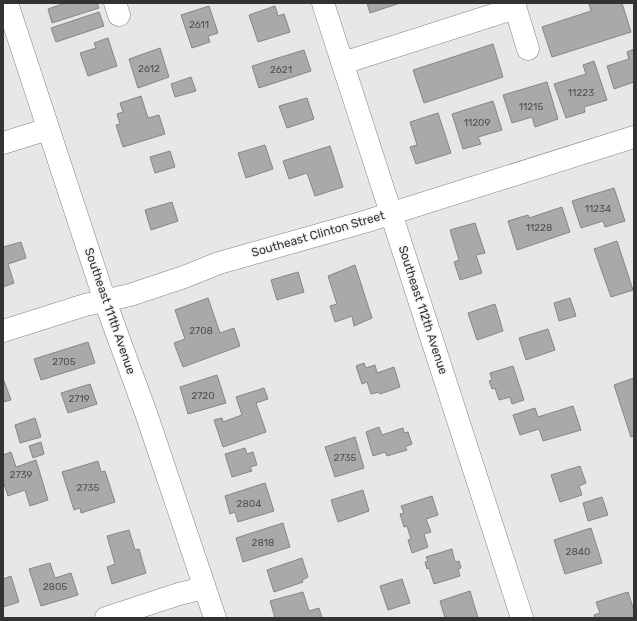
<svg xmlns="http://www.w3.org/2000/svg" width="637" height="621" font-family="Rubik,sans-serif">
<style>
.building{fill:#aaa9a8;stroke:#878585}
.lines{fill:none;stroke-linecap:round;stroke-linejoin:round}
.minor-casing{stroke:#818182;stroke-width:23}
.major-casing{stroke:#818182;stroke-width:23}
.minor{stroke:#fff;stroke-width:22}
.major{stroke:#fff;stroke-width:22}
.labels{text-anchor:middle;stroke-width:3;stroke-linejoin:round;paint-order:stroke}
.number-label{font-size:10px;fill:#515050}
.street-label{font-size:12px;fill:#333;stroke:#f4f4f6}
</style>
<rect width="100%" height="100%" fill="#e7e7e8"/>
<g class="building">
<path d="M65,3H97L99,8L52,23L48,9Z"/>
<path d="M367,3H400L370,13Z"/>
<path d="M589,3H622L631,32L552,57L542,27L591,11Z"/>
<path d="M209,6L218,33L208,36L210,42L192,48L181,15Z"/>
<path d="M275,6L278,16L284,14L290,32L258,42L249,15Z"/>
<path d="M99,12L104,26L56,42L51,28Z"/>
<path d="M108,38L117,66L88,76L80,53L96,48L94,43Z"/>
<path d="M493,44L503,77L424,103L413,70Z"/>
<path d="M160,48L169,77L138,88L129,59Z"/>
<path d="M634,49V82L614,89L607,66L629,59L627,52Z"/>
<path d="M304,50L311,71L259,88L252,66Z"/>
<path d="M594,61L607,100L584,107L585,112L566,118L554,84L586,74L583,65Z"/>
<path d="M191,77L196,91L175,97L171,84Z"/>
<path d="M547,82L558,119L535,127L532,117L512,123L503,95Z"/>
<path d="M141,96L148,118L159,115L165,134L123,147L116,125L120,124L117,114L123,112L120,103Z"/>
<path d="M307,98L314,119L287,128L279,106Z"/>
<path d="M493,101L502,130L478,137L481,144L463,149L452,114Z"/>
<path d="M438,113L451,153L416,164L410,147L417,145L410,122Z"/>
<path d="M265,145L273,169L246,178L238,153Z"/>
<path d="M330,146L343,187L315,196L307,173L289,179L283,161Z"/>
<path d="M170,151L175,167L155,173L150,157Z"/>
<path d="M614,188L625,221L605,227L603,221L581,228L572,201Z"/>
<path d="M172,202L178,221L151,230L145,210Z"/>
<path d="M562,207L570,232L517,250L508,221L528,215L529,218Z"/>
<path d="M475,223L485,253L476,255L482,273L460,280L454,262L459,260L450,230Z"/>
<path d="M617,241L633,290L611,297L594,249Z"/>
<path d="M21,242L26,258L8,264L14,283L3,287V247Z"/>
<path d="M355,265L372,318L354,326L352,316L335,322L330,306L337,304L328,276Z"/>
<path d="M298,272L304,292L277,300L271,280Z"/>
<path d="M208,298L220,333L234,328L240,346L183,367L174,343L185,339L175,310Z"/>
<path d="M570,298L576,316L559,321L554,303Z"/>
<path d="M495,304L503,331L477,340L468,313Z"/>
<path d="M548,329L555,350L526,360L519,338Z"/>
<path d="M88,342L95,363L41,380L34,359Z"/>
<path d="M364,363L366,368L375,365L377,373L394,367L400,387L380,394L379,392L371,394L367,382L362,384L356,366Z"/>
<path d="M513,366L524,400L512,404L510,397L499,400L495,388L492,389L489,381L492,380L490,373Z"/>
<path d="M217,375L226,403L188,414L180,387Z"/>
<path d="M3,378L11,400L3,402Z"/>
<path d="M634,378V436L631,437L614,385Z"/>
<path d="M90,384L97,404L68,413L61,393Z"/>
<path d="M264,388L268,399L256,403L266,432L223,447L214,420L222,418L223,422L242,415L236,397Z"/>
<path d="M573,406L581,430L543,441L539,429L520,435L513,415L535,408L538,417Z"/>
<path d="M35,418L41,437L20,443L15,425Z"/>
<path d="M379,427L382,435L403,428L404,433L408,432L412,444L405,447L407,450L387,456L385,452L373,456L366,432Z"/>
<path d="M355,437L364,468L335,477L325,447Z"/>
<path d="M41,442L44,454L33,458L29,446Z"/>
<path d="M245,448L247,454L253,452L257,465L250,467L252,471L232,477L225,454Z"/>
<path d="M11,452L16,467L36,460L48,500L30,506L25,490L8,496L3,481V455Z"/>
<path d="M98,461L101,472L105,471L115,502L81,513L80,508L74,510L62,472Z"/>
<path d="M580,466L586,483L579,486L582,495L560,502L551,475Z"/>
<path d="M265,483L274,511L238,522L235,512L230,514L225,496Z"/>
<path d="M363,490L369,511L338,522L331,500Z"/>
<path d="M432,496L438,515L426,519L431,532L424,534L428,547L412,553L408,540L411,539L407,526L404,527L400,514L404,513L401,506Z"/>
<path d="M602,497L608,515L588,521L583,503Z"/>
<path d="M283,523L290,547L243,562L236,538Z"/>
<path d="M591,528L602,563L565,574L554,540Z"/>
<path d="M129,530L135,550L139,549L146,573L112,584L107,567L115,564L107,536Z"/>
<path d="M452,549L455,562L459,561L461,568L458,569L460,576L434,584L429,568L427,569L425,562L428,561L426,557Z"/>
<path d="M302,558L308,577L302,580L303,582L274,592L267,570Z"/>
<path d="M50,563L55,578L71,573L78,595L41,606L29,569Z"/>
<path d="M11,576L19,602L3,607V579Z"/>
<path d="M402,579L410,603L388,610L380,586Z"/>
<path d="M470,591L478,618H445L440,601Z"/>
<path d="M303,592L309,611L319,608L322,618H275L270,601Z"/>
<path d="M628,592L634,611V618H595L594,615L600,613L596,602Z"/>
</g>
<g class="lines">
<g class="minor-casing">
<g id="minor">
<path d="M7,3L105,301L147,416L215,618"/>
<path d="M115,3L119,15"/>
<path d="M514,3L528,49"/>
<path d="M343,63L515,8"/>
<path d="M3,143L48,129"/>
<path d="M3,331L85,305L130,295L184,277L219,263L364,222L634,137"/>
<path d="M106,618L179,594L204,588"/>
</g>
</g>
<g class="major-casing">
<path id="major" d="M323,3L522,618"/>
</g>
<use href="#minor" class="minor"/>
<use href="#major" class="major"/>
</g>
<g class="labels">
<g class="number-label">
<text x="199" y="28">2611</text>
<text x="149" y="72">2612</text>
<text x="281" y="73">2621</text>
<text x="581" y="96">11223</text>
<text x="531" y="110">11215</text>
<text x="477" y="126">11209</text>
<text x="598" y="212">11234</text>
<text x="539" y="231">11228</text>
<text x="201" y="334">2708</text>
<text x="64" y="365">2705</text>
<text x="203" y="399">2720</text>
<text x="79" y="402">2719</text>
<text x="345" y="461">2735</text>
<text x="21" y="478">2739</text>
<text x="88" y="491">2735</text>
<text x="249" y="507">2804</text>
<text x="263" y="546">2818</text>
<text x="578" y="555">2840</text>
<text x="55" y="590">2805</text>
</g>
<g class="street-label">
<text transform="translate(318 234) rotate(-16)" y="4">Southeast Clinton Street</text>
<text transform="translate(423 310) rotate(72)" y="4">Southeast 112th Avenue</text>
<text transform="translate(110 311) rotate(71)" y="4">Southeast 111th Avenue</text>
</g>
</g>
<rect width="637" height="621" fill="none" stroke="#333333" stroke-width="8"/>
</svg>
